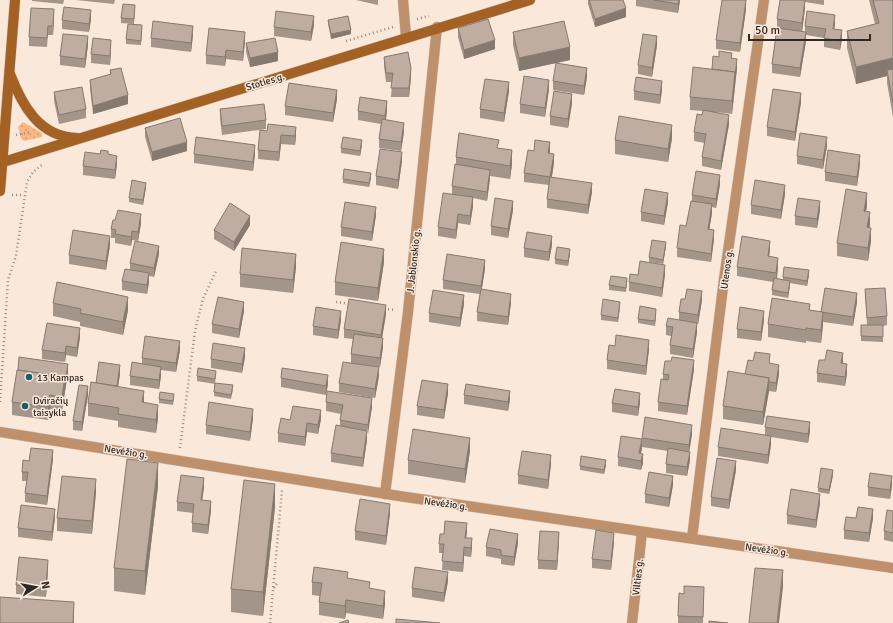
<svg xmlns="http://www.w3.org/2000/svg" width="893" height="623" font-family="Signika,sans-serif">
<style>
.grass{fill:url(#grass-dots)}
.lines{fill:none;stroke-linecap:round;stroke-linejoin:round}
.minor-casing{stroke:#d5c5ba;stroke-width:11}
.tertiary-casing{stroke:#d5c5ba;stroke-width:11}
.secondary-casing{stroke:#d5c5ba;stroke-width:11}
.path{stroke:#968a81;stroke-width:2.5;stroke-dasharray:1 3;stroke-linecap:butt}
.minor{stroke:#be906b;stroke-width:10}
.tertiary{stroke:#be906b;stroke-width:10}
.secondary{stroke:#a36124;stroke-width:10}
.wall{fill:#a3958a}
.shaded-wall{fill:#857970}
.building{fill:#beada0;stroke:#857970}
.poi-dot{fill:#13616b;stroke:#fae8db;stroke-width:1.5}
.labels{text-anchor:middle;stroke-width:3;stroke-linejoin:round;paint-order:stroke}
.street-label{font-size:10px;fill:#2f2823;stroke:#fae8db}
.poi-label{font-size:10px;fill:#2f2823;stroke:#fae8db;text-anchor:start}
</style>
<defs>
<pattern id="grass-dots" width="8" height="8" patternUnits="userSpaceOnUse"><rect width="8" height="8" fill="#f8b783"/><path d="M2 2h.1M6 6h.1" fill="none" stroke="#d59d71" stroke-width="1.8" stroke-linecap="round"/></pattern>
</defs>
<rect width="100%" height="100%" fill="#fae8db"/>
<path class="grass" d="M23,122L42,133V137L24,141L21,138L18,127Z"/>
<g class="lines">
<g class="minor-casing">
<g id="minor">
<path d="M403,0L406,37"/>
<path d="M385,494L408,312L437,27"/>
<path d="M692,538L724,279L764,0"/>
<path d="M632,623L642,532"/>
</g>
</g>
<g class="tertiary-casing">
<path id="tertiary" d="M0,432L399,496L893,568"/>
</g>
<g class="secondary-casing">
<g id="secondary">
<path d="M10,74C22,105 39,137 77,138"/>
<path d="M0,163L530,0"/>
<path d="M0,191L15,0"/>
</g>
</g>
<g class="path">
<path d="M417,19L429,16"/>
<path d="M346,41L393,27"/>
<path d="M16,135L31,132"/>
<path d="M12,195H23"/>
<path d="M336,302L351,304"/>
<path d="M384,309L395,310"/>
<path d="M0,402L8,280L16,256L27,182L33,172L43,164"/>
<path d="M180,448L195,331L203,299L216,271"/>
<path d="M274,588L277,583"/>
<path d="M270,623L282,490"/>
</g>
<use href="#minor" class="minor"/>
<use href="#tertiary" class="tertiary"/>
<use href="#secondary" class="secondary"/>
</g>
<g class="wall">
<path d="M32,0H64L63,4L32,1Z"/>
<path d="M76,0H115L114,4Z"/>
<path d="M356,0H378V5Z"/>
<path d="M588,0H623L626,17L595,27L588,4Z"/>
<path d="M636,0H680L678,13L636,6Z"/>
<path d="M780,0H824V5L805,2V8L802,32H805V26L835,24L834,29L842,39L840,50L824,47V38L806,35V41L800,77L772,73V64L777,28V19Z"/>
<path d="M869,0H893V117L887,83V76L856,84L847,48V31L875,24Z"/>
<path d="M746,9L740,52L716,49V40Z"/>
<path d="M135,10L134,24L121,23V18Z"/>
<path d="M54,18L53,35H48L47,47L29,46V37Z"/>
<path d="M91,19L89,32L62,29V20Z"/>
<path d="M328,20L351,34L331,39L328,24Z"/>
<path d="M314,25L311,41L274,36V27Z"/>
<path d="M458,28L495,49L464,59L458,37Z"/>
<path d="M142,30L141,45L126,44V39Z"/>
<path d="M513,32L570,60L519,71L513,45Z"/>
<path d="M193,35L191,52L151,47V38Z"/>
<path d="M245,41L243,61L226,59L225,66L206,64V55Z"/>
<path d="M246,43L278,61L250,67L246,52Z"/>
<path d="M88,45L85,68L60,65V56Z"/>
<path d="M657,45L652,77L638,74V65Z"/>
<path d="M111,49L110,65L91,63V54Z"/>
<path d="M384,57L411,77L409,97H391L392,82H386L384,66Z"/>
<path d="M732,58L737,68L732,114L716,112L729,124L721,170L702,166V157L705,143L694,141V132L702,115L703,111L690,110V97L712,69Z"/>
<path d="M110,70L128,104L93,114L90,89V80L110,75Z"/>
<path d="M587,77L584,95L553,90V81Z"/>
<path d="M549,89L545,117L520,113V104Z"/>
<path d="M662,90L660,104L634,100V91Z"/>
<path d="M509,91L504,122L480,118V109Z"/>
<path d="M54,92L86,109V118L59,124L54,101Z"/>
<path d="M337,99L333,122L285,115V106Z"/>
<path d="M801,102L795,141L767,136V127Z"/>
<path d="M572,103L568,128L550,125V116Z"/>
<path d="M220,109L266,120V129L222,135L220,118Z"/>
<path d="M387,110L386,120L404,132L401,151L379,148V139L381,124L358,120V111Z"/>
<path d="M145,128L187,151L152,161L145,137Z"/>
<path d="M260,130L296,136L295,145L281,144L279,161L258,159V150Z"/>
<path d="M672,138L668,162L615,154V140Z"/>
<path d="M362,145L360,156L341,153V148Z"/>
<path d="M827,146L823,169L797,164V156Z"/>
<path d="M499,148L512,164L510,179L490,176L487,201L473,198V206L470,225L458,223L456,239L438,236V227L452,194V186L456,164V157Z"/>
<path d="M534,151H550L549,153L554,163L552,177L592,192L588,214L547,208V199L549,185L524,182V173Z"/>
<path d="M108,154L117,164L115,179L83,175V166Z"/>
<path d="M194,154H255L253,171L194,163Z"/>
<path d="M402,161L398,189L376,185V176Z"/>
<path d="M860,164L857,186L825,181V172Z"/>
<path d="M371,178L369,187L343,183V179Z"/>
<path d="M720,184L716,208L712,207V213L709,230L714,239L711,262L677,257V248L686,226L692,201V195Z"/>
<path d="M146,187L143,205L129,202V198Z"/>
<path d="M785,194L781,219L751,214V205Z"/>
<path d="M668,202L664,225L641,221V212Z"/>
<path d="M867,206L866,211L870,225L869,227L871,241L868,261L837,256V243Z"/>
<path d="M513,210L508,238L491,235V226Z"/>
<path d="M820,210L817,228L795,225V216Z"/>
<path d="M376,215L372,241L341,236V227Z"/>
<path d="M141,223L138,241L132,240L131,246L115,243V238H111V229Z"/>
<path d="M250,225L234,251L214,239V230Z"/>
<path d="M110,245L106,270L69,264V255Z"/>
<path d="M552,245L549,261L524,257V248Z"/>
<path d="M666,246L663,264L649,262V257Z"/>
<path d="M770,250L769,256L778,267L777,279L783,280V277L809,275L807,286L790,283L788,298L772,295V290L773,282L737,276V267Z"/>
<path d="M570,253L568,266L555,264V259Z"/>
<path d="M159,254L154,277L149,276V282L147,294L122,290V281L130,269V263Z"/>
<path d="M384,262L378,301L335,295V282Z"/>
<path d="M296,267L293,293L240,287V274Z"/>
<path d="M485,269L481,290L511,303L508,325L477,321V312L480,294L443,289V280Z"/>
<path d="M665,274L662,297L629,291V282L638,275Z"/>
<path d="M627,283L626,292L609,290V285Z"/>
<path d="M865,289L887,316V325L883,326V342L861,341V325H867Z"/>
<path d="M685,299L702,300L698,324H697V332L693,358L670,354V345L671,336L666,335V326L679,320V312Z"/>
<path d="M857,302L853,326L823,322L821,343L806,341V343L768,337V324L810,310L821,312Z"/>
<path d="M53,303L128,310L123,335L80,326V322L53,316Z"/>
<path d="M464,304L460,327L429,322V313Z"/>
<path d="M620,306L618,322L601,320V315Z"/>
<path d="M244,311L239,338L212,333V324Z"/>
<path d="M656,313L655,326L638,323V319Z"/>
<path d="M386,314L382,338L383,347L380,367L351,363V354L353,339L344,338V329Z"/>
<path d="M341,320L338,339L313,335V326Z"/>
<path d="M764,320L761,341L737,338V329Z"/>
<path d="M80,337L77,357L66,355L65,362L42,359V350Z"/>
<path d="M649,349L646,375L607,369V360Z"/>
<path d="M180,350L176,372L161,370V376L159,389L130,385V376L142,364V358Z"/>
<path d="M245,357L242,373L211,368V359Z"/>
<path d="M825,360L843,362L842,363L847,373L845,386L817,382V373Z"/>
<path d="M671,361L694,369L687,415L658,411V402L663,379V374Z"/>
<path d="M770,363L779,374L776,392L769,391L763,425L723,419V406L745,374Z"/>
<path d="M68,373L62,410L50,409L48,420L12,415V402Z"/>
<path d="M120,374L118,387L144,402L158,418L156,433L118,427V421L88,416V403L96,383Z"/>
<path d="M216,375L215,383L233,390L231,399L214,396L215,384L197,381V376Z"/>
<path d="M379,376L375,398L339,392V383Z"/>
<path d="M281,378L328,384L326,395L281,387Z"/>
<path d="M448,393L444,419L417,415V406Z"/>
<path d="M88,395L82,431L73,430V421Z"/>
<path d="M464,395L510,399L508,411L464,404Z"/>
<path d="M159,399H174L173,405L159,403Z"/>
<path d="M326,402L372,407L367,434V440L363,467L331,462V453L340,426V420L341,414L326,411Z"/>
<path d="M640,402L638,416L612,412V403Z"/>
<path d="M253,418L250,441L206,434V425Z"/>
<path d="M321,419L318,434L307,432L305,446L278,442V433L290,420Z"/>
<path d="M765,427L810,431L808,443L771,437V445L768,464L718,456V447L765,435Z"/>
<path d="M692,434L689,451L690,460L687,476L666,473V464L668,451L642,447V438Z"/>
<path d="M642,448L641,453L643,463L641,470L618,466V457Z"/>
<path d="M470,451L465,483L408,474V460Z"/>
<path d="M53,459L47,505L25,502V493L27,481H22V472L29,461Z"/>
<path d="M551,464L548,489L518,484V475Z"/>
<path d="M606,465L604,474L580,470V466Z"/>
<path d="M736,470L729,509L711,506V497Z"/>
<path d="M833,475L829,494L818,492V488Z"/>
<path d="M673,485L669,507L645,503V494Z"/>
<path d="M892,485L890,499L868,496V487Z"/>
<path d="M158,486L145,595L114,591V568Z"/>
<path d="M204,487L202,500L211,510L208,534L192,532V523L193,513L177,511V502Z"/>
<path d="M96,492L92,534L57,531V518Z"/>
<path d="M820,503L816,528L787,524V515Z"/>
<path d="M275,507L263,616L231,612V589Z"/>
<path d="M893,511V542L884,540V531Z"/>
<path d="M390,513L386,545L355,540V531Z"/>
<path d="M55,518L52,541L18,537V528Z"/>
<path d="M856,518H873L869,542L844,539V530Z"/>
<path d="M467,532L466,538L472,547L471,557L464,556L463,572L442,570L443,553H439V544L444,534Z"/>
<path d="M559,541L557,570L538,569V560Z"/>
<path d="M614,542L611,570L592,568V559Z"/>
<path d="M518,543L514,566L501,564V559L486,556V547Z"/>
<path d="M48,569L46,597L16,594V585Z"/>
<path d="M348,578L370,589L385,604L383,619L346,613L345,619L319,615V602L320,596L312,595V582Z"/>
<path d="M448,581L444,602L412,597V588Z"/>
<path d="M704,587L703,623H678V616Z"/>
</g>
<g class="shaded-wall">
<path d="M679,0H680L678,13V4Z"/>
<path d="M746,0V9L740,52V43Z"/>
<path d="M805,0V8L802,32V23Z"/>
<path d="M626,8V17L595,27V19Z"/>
<path d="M54,9V18L53,35V26Z"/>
<path d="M91,10V19L89,32V24Z"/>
<path d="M835,15V24L833,38V29Z"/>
<path d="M314,16V25L311,41V32Z"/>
<path d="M193,26V35L191,52V43Z"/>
<path d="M351,30V34L331,39V34Z"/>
<path d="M842,30V39L840,50V41Z"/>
<path d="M245,32V41L243,61V52Z"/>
<path d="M806,32V41L800,77V68Z"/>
<path d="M88,36V45L85,68V59Z"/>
<path d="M657,36V45L652,77V68Z"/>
<path d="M111,40V49L110,65V56Z"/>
<path d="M495,40V49L464,59V50Z"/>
<path d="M570,47V60L519,71V58Z"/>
<path d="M226,50V59L225,66V57Z"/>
<path d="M278,52V61L250,67V58Z"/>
<path d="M893,58V75L887,70V76L856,84V67Z"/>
<path d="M737,59V68L732,114V101Z"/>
<path d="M411,68V77L409,97V88Z"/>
<path d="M587,68V77L584,95V86Z"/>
<path d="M549,80V89L545,117V108Z"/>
<path d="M662,81V90L660,104V95Z"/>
<path d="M509,82V91L504,122V113Z"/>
<path d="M337,90V99L333,122V113Z"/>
<path d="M801,93V102L795,141V132Z"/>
<path d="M572,94V103L568,128V119Z"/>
<path d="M128,95V104L93,114V106Z"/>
<path d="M387,101V110L385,125V116Z"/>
<path d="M729,115V124L721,170V161Z"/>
<path d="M404,123V132L401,151V142Z"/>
<path d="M672,125V138L668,162V149Z"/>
<path d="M296,127V136L295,145V136Z"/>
<path d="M281,135V144L279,161V152Z"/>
<path d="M827,137V146L823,169V160Z"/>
<path d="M362,140V145L360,156V151Z"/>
<path d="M187,142V151L152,161V152Z"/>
<path d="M550,142V151L548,162V153Z"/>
<path d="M255,145V154L253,171V162Z"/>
<path d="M512,150V164L510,179V166Z"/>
<path d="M402,152V161L398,189V180Z"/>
<path d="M554,154V163L550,186V177Z"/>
<path d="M860,155V164L857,186V177Z"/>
<path d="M117,156V164L115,179V170Z"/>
<path d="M490,170V179L487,201V192Z"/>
<path d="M371,173V178L369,187V183Z"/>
<path d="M720,175V184L716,208V199Z"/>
<path d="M146,183V187L143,205V200Z"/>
<path d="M592,183V192L588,214V205Z"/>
<path d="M785,185V194L781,219V210Z"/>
<path d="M668,193V202L664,225V216Z"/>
<path d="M867,193V206L864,224V211Z"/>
<path d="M473,197V206L470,225V216Z"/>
<path d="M513,201V210L508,238V229Z"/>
<path d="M820,201V210L817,228V219Z"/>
<path d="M712,204V213L708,238V229Z"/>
<path d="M376,207V215L372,241V232Z"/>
<path d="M870,212V225L867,240V227Z"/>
<path d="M141,214V223L138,241V232Z"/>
<path d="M458,214V223L456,239V230Z"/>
<path d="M250,216V225L234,251V242Z"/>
<path d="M871,228V241L868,261V248Z"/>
<path d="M714,230V239L711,262V254Z"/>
<path d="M132,231V240L131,246V237Z"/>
<path d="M110,236V245L106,270V261Z"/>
<path d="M552,236V245L549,261V252Z"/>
<path d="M770,241V250L768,265V256Z"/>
<path d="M666,242V246L663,264V260Z"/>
<path d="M159,246V254L154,277V268Z"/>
<path d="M384,249V262L378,301V288Z"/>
<path d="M570,249V253L568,266V261Z"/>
<path d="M296,254V267L293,293V280Z"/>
<path d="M778,258V267L776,282V273Z"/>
<path d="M485,260V269L481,295V286Z"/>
<path d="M665,265V274L662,297V288Z"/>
<path d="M809,270V275L807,286V281Z"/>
<path d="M149,273V282L147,294V285Z"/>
<path d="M790,281V285L788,298V293Z"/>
<path d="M702,291V300L698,324V315Z"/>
<path d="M857,293V302L853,326V317Z"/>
<path d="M511,294V303L508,325V317Z"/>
<path d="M464,295V304L460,327V318Z"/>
<path d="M128,297V310L123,335V322Z"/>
<path d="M244,302V311L239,338V329Z"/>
<path d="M620,302V306L618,322V318Z"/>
<path d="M386,305V314L381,344V335Z"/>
<path d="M656,309V313L655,326V321Z"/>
<path d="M341,311V320L338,339V330Z"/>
<path d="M764,311V320L761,341V332Z"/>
<path d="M823,312V326L821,343V330Z"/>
<path d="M697,323V332L693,358V349Z"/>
<path d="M80,328V337L77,357V348Z"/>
<path d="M383,338V347L380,367V358Z"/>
<path d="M649,340V349L646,375V366Z"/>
<path d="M180,341V350L176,372V363Z"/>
<path d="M66,346V355L65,362V353Z"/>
<path d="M245,348V357L242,373V364Z"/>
<path d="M843,353V362L841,372V363Z"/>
<path d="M694,360V369L687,415V406Z"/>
<path d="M68,364V373L62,410V397Z"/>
<path d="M847,364V373L845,386V377Z"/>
<path d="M120,365V374L116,399V390Z"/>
<path d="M779,365V374L776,392V383Z"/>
<path d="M161,367V376L159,389V380Z"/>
<path d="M379,367V376L375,398V389Z"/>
<path d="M328,375V384L326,395V386Z"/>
<path d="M769,378V391L763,425V412Z"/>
<path d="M448,384V393L444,419V410Z"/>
<path d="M88,386V395L82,431V422Z"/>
<path d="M144,391V404L142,402Z"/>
<path d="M510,391V399L508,411V402Z"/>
<path d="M640,393V402L638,416V407Z"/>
<path d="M50,395V409L48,420V407Z"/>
<path d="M372,398V407L368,434V425Z"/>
<path d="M158,405V418L156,433V420Z"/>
<path d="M253,409V418L250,441V432Z"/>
<path d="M321,410V419L318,434V425Z"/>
<path d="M810,422V431L808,443V434Z"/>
<path d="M307,423V432L305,446V437Z"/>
<path d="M692,425V434L689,454V445Z"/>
<path d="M367,431V440L363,467V458Z"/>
<path d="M771,436V445L768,464V455Z"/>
<path d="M470,438V451L465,483V469Z"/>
<path d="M642,439V448L639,462V453Z"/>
<path d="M53,450V459L47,505V496Z"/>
<path d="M690,452V460L687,476V467Z"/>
<path d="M643,454V463L641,470V461Z"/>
<path d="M551,455V464L548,489V480Z"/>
<path d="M606,460V465L604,474V470Z"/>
<path d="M736,461V470L729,509V500Z"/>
<path d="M158,463V486L145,595V571Z"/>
<path d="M833,470V475L829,494V490Z"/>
<path d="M673,476V485L669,507V498Z"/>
<path d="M892,476V485L890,499V490Z"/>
<path d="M204,478V487L201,509V500Z"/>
<path d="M96,479V492L92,534V521Z"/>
<path d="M275,484V507L263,616V592Z"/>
<path d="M820,494V503L816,528V520Z"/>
<path d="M211,501V510L208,534V525Z"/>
<path d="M390,504V513L386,545V536Z"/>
<path d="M55,509V518L52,541V532Z"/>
<path d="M873,509V518L869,542V533Z"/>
<path d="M467,523V532L465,546V538Z"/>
<path d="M559,532V541L557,570V561Z"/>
<path d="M614,533V542L611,570V561Z"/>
<path d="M518,534V543L514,566V557Z"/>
<path d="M472,538V547L471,557V548Z"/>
<path d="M464,547V556L463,572V563Z"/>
<path d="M48,560V569L46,597V588Z"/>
<path d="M783,570V587L779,623H777Z"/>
<path d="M448,572V581L444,602V593Z"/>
<path d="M385,591V604L383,619V606Z"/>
<path d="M346,600V613L345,619V606Z"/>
<path d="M74,602V623H73Z"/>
</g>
<g class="building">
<path d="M589,0H623L626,8L595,19Z"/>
<path d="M654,0H679L678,4Z"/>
<path d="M722,0H746L740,43L716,40Z"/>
<path d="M780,0H805L802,23L777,19Z"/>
<path d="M873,0H893V58L856,67L847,31L879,23Z"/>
<path d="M123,4L135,5L134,19L121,18Z"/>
<path d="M64,7L91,10L89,24L62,20Z"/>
<path d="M31,8L54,9L53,26H48L47,38L29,37Z"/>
<path d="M276,11L314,16L311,32L274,27Z"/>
<path d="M807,11L835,15L833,29L842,30L840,41L824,38L826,29L805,26Z"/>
<path d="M348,16L351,30L331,34L328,20Z"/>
<path d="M488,19L495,40L464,50L458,28Z"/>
<path d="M153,21L193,26L191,43L151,38Z"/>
<path d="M564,21L570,47L519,58L513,32Z"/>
<path d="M128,24L142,25L141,41L126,39Z"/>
<path d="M209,28L245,32L243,52L226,50L225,57L206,55Z"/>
<path d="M777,28L806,32L800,68L772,64Z"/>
<path d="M63,34L88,36L85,59L60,56Z"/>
<path d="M643,34L657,36L652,68L638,65Z"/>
<path d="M93,38L111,40L110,56L91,54Z"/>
<path d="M275,38L278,52L250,58L246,43Z"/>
<path d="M719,51L732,53L731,58L737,59L735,76V72L712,69L713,56L719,57Z"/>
<path d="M408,52L411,68L409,88H391L393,73H386L384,57Z"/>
<path d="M556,63L587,68L584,86L553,81Z"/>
<path d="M693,67L735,72L732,101L690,97Z"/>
<path d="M121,68L128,95L93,106L90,80L111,74L110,70Z"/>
<path d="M893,69V103L887,70Z"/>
<path d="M524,76L549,80L545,108L520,104Z"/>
<path d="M636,77L662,81L660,95L634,91Z"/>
<path d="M485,79L509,82L504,113L480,109Z"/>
<path d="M289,83L337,90L333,113L285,106Z"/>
<path d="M82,87L86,109L59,115L54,92Z"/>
<path d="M773,89L801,93L795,132L767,127Z"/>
<path d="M554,91L572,94L568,119L550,116Z"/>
<path d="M360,97L387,101L385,116L358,111Z"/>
<path d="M264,104L266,120L222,126L220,109Z"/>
<path d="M703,110L729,115L721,161L702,157L706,134L694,132L697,114L702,115Z"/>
<path d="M619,116L672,125L668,149L615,140Z"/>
<path d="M180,118L187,142L152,152L145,128Z"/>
<path d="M382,119L404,123L401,142L379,139Z"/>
<path d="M268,124L296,127L295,136L281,135L279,152L258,150L260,130L267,131Z"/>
<path d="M459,133L499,140L497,148L512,150L510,166L456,157Z"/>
<path d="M800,133L827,137L823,160L797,156Z"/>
<path d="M196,137L255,145L253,162L194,154Z"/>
<path d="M343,137L362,140L360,151L341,148Z"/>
<path d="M535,140L550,142L548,153L554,154L550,177L524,173L528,150L534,151Z"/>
<path d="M380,149L402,152L398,180L376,176Z"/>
<path d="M101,150L108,151V154L117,156L115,170L83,166L85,152L100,154Z"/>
<path d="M828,150L860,155L857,177L825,172Z"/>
<path d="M455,164L490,170L487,192L452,186Z"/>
<path d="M344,169L371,173L369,183L343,179Z"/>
<path d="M696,171L720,175L716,199L692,195Z"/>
<path d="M550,177L592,183L588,205L547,199Z"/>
<path d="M132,180L146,183L143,200L129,198Z"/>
<path d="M755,180L785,185L781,210L751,205Z"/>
<path d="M645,189L668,193L664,216L641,212Z"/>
<path d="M846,189L867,193L864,211L870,212L867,227L871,228L868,248L837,243Z"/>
<path d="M443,193L473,197L470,216L458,214L456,230L438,227Z"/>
<path d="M495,198L513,201L508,229L491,226Z"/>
<path d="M798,198L820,201L817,219L795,216Z"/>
<path d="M691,201L712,204L708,229L714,230L711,254L677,248L680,225L686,226Z"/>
<path d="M345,202L376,207L372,232L341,227Z"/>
<path d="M230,203L250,216L234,242L214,230Z"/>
<path d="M118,210L141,214L138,232L132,231L131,237L115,234L116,230L111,229L113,220H115Z"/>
<path d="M73,230L110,236L106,261L69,255Z"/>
<path d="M527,232L552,236L549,252L524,248Z"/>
<path d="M742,236L770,241L768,256L778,258L776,273L737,267Z"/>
<path d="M652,240L666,242L663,260L649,257Z"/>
<path d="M135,241L159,246L154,268L130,263Z"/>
<path d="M341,242L384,249L378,288L335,282Z"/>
<path d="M557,247L570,249L568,261L555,259Z"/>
<path d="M242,248L296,254L293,280L240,274Z"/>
<path d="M447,254L485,260L481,286L443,280Z"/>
<path d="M640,261L665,265L662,288L629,282L630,274L638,275Z"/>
<path d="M784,267L809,270L807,281L783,277Z"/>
<path d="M125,269L149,273L147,285L122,281Z"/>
<path d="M611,276L627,278L626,288L609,285Z"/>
<path d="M774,278L790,281L788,293L772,290Z"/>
<path d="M57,282L128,297L123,322L80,313L81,309L53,303Z"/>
<path d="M825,288L857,293L853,317L821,312Z"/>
<path d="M885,288L887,316L867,318L865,289Z"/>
<path d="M481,289L511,294L508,317L477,312Z"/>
<path d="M687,289L702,291L698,315L679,312L681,299H685Z"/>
<path d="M433,290L464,295L460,318L429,313Z"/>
<path d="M218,297L244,302L239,329L212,324Z"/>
<path d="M772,298L810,304L809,310L823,312L821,330L806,328V330L768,324Z"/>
<path d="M349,299L386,305L381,335L344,329Z"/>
<path d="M603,299L620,302L618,318L601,315Z"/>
<path d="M640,306L656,309L655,321L638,319Z"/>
<path d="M316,307L341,311L338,330L313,326Z"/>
<path d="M740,307L764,311L761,332L737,329Z"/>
<path d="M668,318L697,323L693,349L670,345L673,327L666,326Z"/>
<path d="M47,323L80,328L77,348L66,346L65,353L42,350Z"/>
<path d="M861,325H883V337L861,336Z"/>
<path d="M354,334L383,338L380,358L351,354Z"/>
<path d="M616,335L649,340L646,366L607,360L609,345L615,346Z"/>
<path d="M145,336L180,341L176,363L142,358Z"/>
<path d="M213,343L245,348L242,364L211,359Z"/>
<path d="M827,350L843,353L841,363L847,364L845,377L817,373L819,360H825Z"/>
<path d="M755,352L770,354L769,363L779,365L776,383L769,382V378L745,374L748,360L753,361Z"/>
<path d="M19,357L68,364L65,381V377L18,370Z"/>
<path d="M672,357L694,360L687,406L658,402L661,379L668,380L669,375L663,374L665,361H671Z"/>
<path d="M99,362L120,365L117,386L96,383Z"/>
<path d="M132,362L161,367L159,380L130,376Z"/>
<path d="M343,362L379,367L375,389L339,383Z"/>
<path d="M198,368L216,371L215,379L197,376Z"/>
<path d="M282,368L328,375L326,386L281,378Z"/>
<path d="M17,370L65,377L62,397L50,395L48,407L12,402Z"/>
<path d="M728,371L769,378L763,412L723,406Z"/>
<path d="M422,380L448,384L444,410L417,406Z"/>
<path d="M91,382L144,391L142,402L158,405L156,420L118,414L119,408L88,403Z"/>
<path d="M215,383L233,385L231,395L214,392Z"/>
<path d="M466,384L510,391L508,402L464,395Z"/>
<path d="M79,385L88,386L82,422L73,421Z"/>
<path d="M615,389L640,393L638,407L612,403Z"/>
<path d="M327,391L372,398L368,425L340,420L343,405L326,402Z"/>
<path d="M160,392L174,394L173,401L159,399Z"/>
<path d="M209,402L253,409L250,432L206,425Z"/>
<path d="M293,406L321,410L318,425L307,423L305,437L278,433L281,418L290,420Z"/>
<path d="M767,416L810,422L808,434L765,427Z"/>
<path d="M645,417L692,425L689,445L642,438Z"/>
<path d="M336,425L367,431L363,458L331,453Z"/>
<path d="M721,428L771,436L768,455L718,447Z"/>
<path d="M413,429L470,438L465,469L408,460Z"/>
<path d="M621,436L642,439L639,453L643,454L641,461L618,457Z"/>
<path d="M31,448L53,450L47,496L25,493L28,472H22L23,460L29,461Z"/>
<path d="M668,448L690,452L687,467L666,464Z"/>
<path d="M522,451L551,455L548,480L518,475Z"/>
<path d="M581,456L606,460L604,470L580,466Z"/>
<path d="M717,458L736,461L729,500L711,497Z"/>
<path d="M127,459L158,463L145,571L114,568Z"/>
<path d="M821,468L833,470L829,490L818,488Z"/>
<path d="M649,472L673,476L669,498L645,494Z"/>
<path d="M870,473L892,476L890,490L868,487Z"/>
<path d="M181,475L204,478L201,500L211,501L208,525L192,523L194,504L177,502Z"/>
<path d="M62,476L96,479L92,521L57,518Z"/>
<path d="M244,480L275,484L263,592L231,589Z"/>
<path d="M791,489L820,494L816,520L787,515Z"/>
<path d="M360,499L390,504L386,536L355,531Z"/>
<path d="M21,505L55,509L52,532L18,528Z"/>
<path d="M858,507L873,509L869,533L844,530L846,517L856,518Z"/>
<path d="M887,510L893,511V533L884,531Z"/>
<path d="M445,521L467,523L465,538H472L471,548L464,547L463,563L442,561L444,544H439L440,534H444Z"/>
<path d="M490,529L518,534L514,557L501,555V550L486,547Z"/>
<path d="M596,530L614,533L611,561L592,559Z"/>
<path d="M540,531L559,532L557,561L538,560Z"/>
<path d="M19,557L48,560L46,588L16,585Z"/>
<path d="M314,567L348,572L347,578L370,582L369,588L385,591L383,606L346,600L345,606L319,602L322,583L312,582Z"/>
<path d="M415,567L448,572L444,593L412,588Z"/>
<path d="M755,568L783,570L777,623H749Z"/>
<path d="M684,586L704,587L703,617L678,616L679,593L684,594Z"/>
<path d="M0,597L74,602L73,623H0Z"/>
<path d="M396,619L440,623H396Z"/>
<path d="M348,620L349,623H339Z"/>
<path d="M709,621L728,623H709Z"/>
</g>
<g class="poi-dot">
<circle cx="29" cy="377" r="4"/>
<circle cx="25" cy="406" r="4"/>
</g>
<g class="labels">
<g class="street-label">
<text transform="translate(265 81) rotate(-17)" y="4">Stoties g.</text>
<text transform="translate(413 261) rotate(-84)" y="4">J. Jablonskio g.</text>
<text transform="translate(726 269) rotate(-82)" y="4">Utenos g.</text>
<text transform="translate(126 451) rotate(9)" y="4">Nevėžio g.</text>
<text transform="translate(446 503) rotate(8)" y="4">Nevėžio g.</text>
<text transform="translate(767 549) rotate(8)" y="4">Nevėžio g.</text>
<text transform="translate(637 577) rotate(-84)" y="4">Vilties g.</text>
</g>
<g class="poi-label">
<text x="37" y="381">13 Kampas</text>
<text x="33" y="404">Dviračių<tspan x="33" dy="12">taisykla</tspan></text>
</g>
</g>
<g transform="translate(36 587) rotate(79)" stroke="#fae8db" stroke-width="3" paint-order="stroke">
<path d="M0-3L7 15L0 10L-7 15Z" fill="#2f2823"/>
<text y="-6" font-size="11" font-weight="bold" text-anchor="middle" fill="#2f2823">N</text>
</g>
<path d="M749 34v6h121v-6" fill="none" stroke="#2f2823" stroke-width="2"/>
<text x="755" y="34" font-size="12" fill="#2f2823" stroke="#fae8db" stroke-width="3" paint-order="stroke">50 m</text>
</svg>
